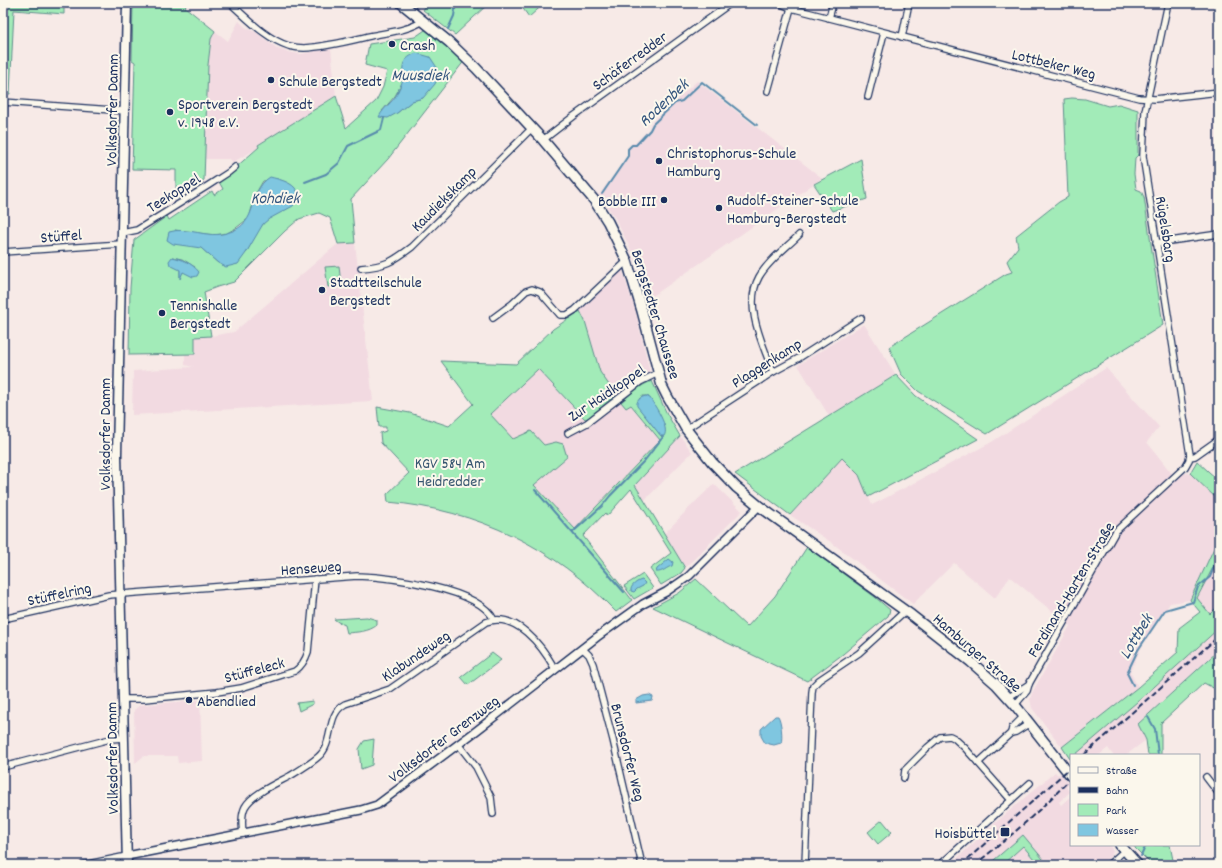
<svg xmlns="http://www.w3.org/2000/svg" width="1222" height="868" font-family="Dekko,sans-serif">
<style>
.built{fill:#f2dae1}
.green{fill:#a2ebb8;stroke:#5e8d8b;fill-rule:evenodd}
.water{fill:#7fc6e0;stroke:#578aac}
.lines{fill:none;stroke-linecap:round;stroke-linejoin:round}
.stream{stroke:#578aac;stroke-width:2}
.minor-casing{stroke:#1b2f5e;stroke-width:8}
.tertiary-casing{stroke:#1b2f5e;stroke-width:10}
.secondary-casing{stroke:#1b2f5e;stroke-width:11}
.primary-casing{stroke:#1b2f5e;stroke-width:12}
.minor{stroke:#fbf7ec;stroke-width:5.5}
.tertiary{stroke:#fbf7ec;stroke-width:7}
.secondary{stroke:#fbf7ec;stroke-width:8}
.primary{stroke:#fbf7ec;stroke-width:9}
.rail{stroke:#1b2f5e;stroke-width:2;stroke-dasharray:6 3;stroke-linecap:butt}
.poi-dot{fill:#1b2f5e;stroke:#fbf7ec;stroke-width:1.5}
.labels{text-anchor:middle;stroke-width:4;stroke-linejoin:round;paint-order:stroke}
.poi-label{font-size:16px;fill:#1b2f5e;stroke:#fbf7ec;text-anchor:start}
.street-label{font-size:16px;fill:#1b2f5e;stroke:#fbf7ec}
.park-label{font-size:16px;fill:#365570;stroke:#fbf7ec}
.water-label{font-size:17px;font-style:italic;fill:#34557e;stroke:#fbf7ec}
</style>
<rect width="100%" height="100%" fill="#f7eae7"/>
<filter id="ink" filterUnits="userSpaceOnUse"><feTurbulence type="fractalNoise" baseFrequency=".025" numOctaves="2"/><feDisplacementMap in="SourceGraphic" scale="8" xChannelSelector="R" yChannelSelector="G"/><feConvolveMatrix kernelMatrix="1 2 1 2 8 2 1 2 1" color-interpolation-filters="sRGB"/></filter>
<g filter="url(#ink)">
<g class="built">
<path d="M239,21L245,27L257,33L278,49L288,52L301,54L331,48L336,96L258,145L260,147L233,162L230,159H205L208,65L211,39L215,31L228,41Z"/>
<path d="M697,81L822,178L647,300L639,269L629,246L615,218L599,195L627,157V148L632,143H635L649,129L651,123Z"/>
<path d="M355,243L373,401L132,415L133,371L193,367L185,365V354H195V337L211,336L234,332L334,247L338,244Z"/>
<path d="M622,269L636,313L652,381L648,382L639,388L621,402L630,405L660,440L575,529L533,485L567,457L555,442L544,445L513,439L490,414L538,369L585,419L615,395L600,372L585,321L580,311Z"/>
<path d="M864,324L896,375L829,416L798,365Z"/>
<path d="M1106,368L1159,427L1147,442L1172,474L1190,473L1219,501V537L1190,600L1170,603L1141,648L1130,672L1138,687L1062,747L1032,708L1030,699L1032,693L1070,626L1010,577L995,598L954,563L913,604L832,543L790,515L842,458L859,475L872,505L990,443Z"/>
<path d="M680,436L692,452L644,501L635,485Z"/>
<path d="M714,484L742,511L685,568L664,534L690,507Z"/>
<path d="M1219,556V605L1210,614L1197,598Z"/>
<path d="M1219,628V650L1138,724L1146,740L1126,755H1113L1108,748L1099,755H1075L1144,696Z"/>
<path d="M200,700L202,761L178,763L177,756H144L135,763L134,710L140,705Z"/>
<path d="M1055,772L1058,775L1060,773L1069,784L1066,787L1070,792L1059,802L1061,805L1071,796V845H1110L1113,852L1110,857L1100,865H1048L1023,835L994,860L986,865H950L995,823Z"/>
<path d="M1023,846L1039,865H1002Z"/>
</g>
<g class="green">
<path d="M3,3H64V14L14,10L10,94H3Z"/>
<path d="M133,3H189L185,7L215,31L211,39L208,65L204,180L176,199V170L132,169L135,62L132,60Z"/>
<path d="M428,3H489L455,35L423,10Z"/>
<path d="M519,3H545L529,17Z"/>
<path d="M428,28L465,60L388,159L351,199L355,243L338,244L330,218L319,213L299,219L285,231L234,282L217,287L204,292L211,336L195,337V354L129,355L130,288L134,240L167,216L169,220L212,191L214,195L223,189L219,182L259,147L258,145L336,96L346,128L376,101L383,87L387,71L365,65L369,44L415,37ZM402,83L423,98L412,101L397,113L382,111L395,96ZM278,179C289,184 296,185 299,198C289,211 281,210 268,219C258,227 252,243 246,253L218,263L201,248L175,230L214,235L227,233L236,228L249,218L256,193L263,181ZM172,257L182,259L195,267L183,272L180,277V270Z"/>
<path d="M1072,98L1085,99L1108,106L1119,104L1138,110V155L1135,158L1134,174L1136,189L1141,191L1144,197L1163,325L987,434L918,391L901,374L889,347L1006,274L1012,272L1007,261L1018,247L1016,236L1059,202L1068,197L1064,99Z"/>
<path d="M861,159L867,199L832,211L814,184Z"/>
<path d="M339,266L341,285L328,287L325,267Z"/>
<path d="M580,311L585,321L600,372L616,395L588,418L585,419L538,369L490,414L513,439L531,431L544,445L556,442L563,444L567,457L534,485L575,529L660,440L631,405L626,408L621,402C630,395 641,384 652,381L667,414L680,436L635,485L685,568L681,573L661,585L650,569L671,553L631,489L607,516L605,513L583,536L632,600L616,612C554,547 478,510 388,502L387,494L409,473L381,443L380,433L386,431V427H379L377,407L410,413L449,426L473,404L441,361L516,364L553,329ZM643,396H648L662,437L643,413L639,399Z"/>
<path d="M896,375L916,396L978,439L868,497L859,475L842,458L790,515L735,474Z"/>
<path d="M1197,461L1219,481V501L1190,473Z"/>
<path d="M1219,537V556L1197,598L1210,614L1219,605V628L1144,696L1075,755H1071L1070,759L1062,747L1138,687L1178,652L1179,628L1200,612L1190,600Z"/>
<path d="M807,547L875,597L890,610L888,616L843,654L807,681L653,607L679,593L696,579L747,627L775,596Z"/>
<path d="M643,574L653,588L634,599L624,586Z"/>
<path d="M367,617L377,620V625C369,632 357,632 347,633L345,625L338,622L334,619Z"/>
<path d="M1219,650V691L1204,683L1161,723V755H1148L1146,740L1138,724Z"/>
<path d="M492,653L501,660L468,685L461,677Z"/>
<path d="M313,701V704L299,711L297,703Z"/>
<path d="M374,739L372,765L361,769L359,749L364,741Z"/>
<path d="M882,820L892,832L878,844L868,832Z"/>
<path d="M1023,835L1048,865H1039L1023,846L1002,865H986L994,860Z"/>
<path d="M1135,845H1170L1174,865H1152L1135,848Z"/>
</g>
<g class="water">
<path d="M416,53L430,57L436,66L438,76L435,84L423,98L412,101L397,113L388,118L379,117C383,108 392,103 397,94C398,90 401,86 402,82C404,66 399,61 416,53Z"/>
<path d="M270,177C278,179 293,182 297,191C299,193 298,195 299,198L293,206L269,219L263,224L246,253L238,264L226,267L218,263L201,248L173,244L167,240L169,232C187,226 208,239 227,233C262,223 246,192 270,177Z"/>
<path d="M172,257C182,259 192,263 199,272L197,276L193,277L183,272L180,279V270L170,265L169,261Z"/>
<path d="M646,396L650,398C655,406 670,428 664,436H661L637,406C636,401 640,397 646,396Z"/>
<path d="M669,559L673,562L672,566C667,567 662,573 656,572L657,569Z"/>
<path d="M642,580L645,583L643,586L637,589L634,592L631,591C630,586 637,581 642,580Z"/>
<path d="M649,695L653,697L652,701L636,703V700L643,696Z"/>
<path d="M775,716H778C781,720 783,738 781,743L774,745L765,743L761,736V729Z"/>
</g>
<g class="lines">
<g class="stream">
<path d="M448,29L454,16L456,3"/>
<path d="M305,182L326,174L339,163L348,146L381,130L384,118"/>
<path d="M602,194L628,156V149L632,145H636L650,130L653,124L675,103L682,101L702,82L757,125"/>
<path d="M535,490L624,592"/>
<path d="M573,532L602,506L610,496L645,460L663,437"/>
<path d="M1133,685L1127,673L1138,650L1165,610L1193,602L1198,587L1210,577L1219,555"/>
<path d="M1148,717L1155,729L1158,755"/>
<path d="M1141,856L1146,845"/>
</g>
<g class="minor-casing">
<g id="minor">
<path d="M230,3C247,18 266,39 289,46C293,47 299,48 304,48C326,47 349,41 370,36C388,32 407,31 423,21"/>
<path d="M779,3L791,8L1139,98L1155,99L1219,92"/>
<path d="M829,18L833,3"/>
<path d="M902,37L909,3"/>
<path d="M768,91L791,8"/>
<path d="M868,97L884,33"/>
<path d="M3,102L126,111"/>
<path d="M3,132L4,102"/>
<path d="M543,140L574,116L731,3"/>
<path d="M122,233L137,230L209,185L229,172L235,167"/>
<path d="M1156,243L1219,234"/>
<path d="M3,252L121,244"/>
<path d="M361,268C386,266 392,262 412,247L532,128"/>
<path d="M493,318L512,304L526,291L532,289L540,292L560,315H567L575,310L627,261"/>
<path d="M773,372C763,344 743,306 759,277C768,261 786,248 799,235"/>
<path d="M686,429L773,372L799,358L861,318"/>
<path d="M568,433L587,423L640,382L658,373"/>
<path d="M1190,457L1195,456L1219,439"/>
<path d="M3,619L109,595L357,576C388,577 480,588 494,620"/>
<path d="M583,649L589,655L593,664L613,740L642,865"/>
<path d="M1009,697L1029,684"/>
<path d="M123,699H145L217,692L241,688L295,671C302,666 305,661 308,652L315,579"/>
<path d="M1015,705L1027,691L1029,684L1116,531L1185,467L1189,460L1190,455L1143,156L1145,111L1168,3"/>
<path d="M1011,733L1012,728L1025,715"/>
<path d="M458,744L476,767L491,797L493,814"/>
<path d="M978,763L1011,733L1016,732L1030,723"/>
<path d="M3,767L110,739L124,738"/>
<path d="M1206,777L1219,794"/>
<path d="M904,778L905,770L928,747L940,737L950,736L954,738L965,748L1011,800"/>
<path d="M243,834C242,825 241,815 245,807C252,794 277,783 290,776C300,770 310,764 318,757C335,743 325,715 345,704L390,689L486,622C516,611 542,646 555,669"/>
<path d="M83,865L127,856"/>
<path d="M805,865L812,692L813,686L819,680L859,653L905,611"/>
<path d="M940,865L1030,783"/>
<path d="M1108,865L1124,851"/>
</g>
</g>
<g class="tertiary-casing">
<path id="tertiary" d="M127,856L361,810L377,805L476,731L597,637L643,604L666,592L689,576L759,506"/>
</g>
<g class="secondary-casing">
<path id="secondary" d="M127,3L117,454L127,865"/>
</g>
<g class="primary-casing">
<g id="primary">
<path d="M401,3L449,42L476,68L543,140L594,200L608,222L627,261L642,311L662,386L667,396L686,429L712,462L736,487L759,506L911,615L971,662L996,684L1015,705L1071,776"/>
<path d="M1120,845L1138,865"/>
</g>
</g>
<use href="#minor" class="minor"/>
<use href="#tertiary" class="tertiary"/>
<use href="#secondary" class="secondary"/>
<use href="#primary" class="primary"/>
<g class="rail">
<path d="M1084,755L1219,636"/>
<path d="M961,865L1071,767"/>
<path d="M974,865C1007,840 1043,808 1071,778"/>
</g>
</g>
</g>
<g class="poi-dot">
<circle cx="392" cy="44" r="4"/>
<circle cx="271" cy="80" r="4"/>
<circle cx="170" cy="112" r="4"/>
<circle cx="659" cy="161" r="4"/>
<circle cx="664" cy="200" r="4"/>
<circle cx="719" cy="208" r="4"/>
<circle cx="322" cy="290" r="4"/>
<circle cx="162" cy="313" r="4"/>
<circle cx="189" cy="700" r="4"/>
<rect x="1000" y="827" width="10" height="10" rx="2"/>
</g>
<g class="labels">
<g class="poi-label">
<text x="400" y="50">Crash</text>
<text x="279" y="86">Schule Bergstedt</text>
<text x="178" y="109">Sportverein Bergstedt<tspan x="178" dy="18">v. 1948 e.V.</tspan></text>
<text x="667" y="158">Christophorus-Schule<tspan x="667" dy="18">Hamburg</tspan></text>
<text x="727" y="205">Rudolf-Steiner-Schule<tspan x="727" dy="18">Hamburg-Bergstedt</tspan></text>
<text x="656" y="206" text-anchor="end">Bobble III</text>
<text x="330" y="287">Stadtteilschule<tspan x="330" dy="18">Bergstedt</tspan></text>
<text x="170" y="310">Tennishalle<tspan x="170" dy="18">Bergstedt</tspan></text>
<text x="197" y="706">Abendlied</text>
<text x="996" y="838" text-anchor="end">Hoisbüttel</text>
</g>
<g class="street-label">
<text transform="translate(629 60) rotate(-36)" y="6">Schäferredder</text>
<text transform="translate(1054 63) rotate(14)" y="6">Lottbeker Weg</text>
<text transform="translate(111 110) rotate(-89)" y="6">Volksdorfer Damm</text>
<text transform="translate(173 192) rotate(-32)" y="6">Teekoppel</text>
<text transform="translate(443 198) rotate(-45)" y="6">Kaudiekskamp</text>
<text transform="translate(1167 229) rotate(81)" y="6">Rügelsbarg</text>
<text transform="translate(61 235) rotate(-4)" y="6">Stüffel</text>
<text transform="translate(657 314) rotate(73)" y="6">Bergstedter Chaussee</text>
<text transform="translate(766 362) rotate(-32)" y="6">Plaggenkamp</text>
<text transform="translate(606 392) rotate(-34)" y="6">Zur Haidkoppel</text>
<text transform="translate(104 434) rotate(-90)" y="6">Volksdorfer Damm</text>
<text transform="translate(311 567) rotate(-4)" y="6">Henseweg</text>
<text transform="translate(1070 589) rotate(-59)" y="6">Ferdinand-Harten-Straße</text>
<text transform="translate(59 593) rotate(-12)" y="6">Stüffelring</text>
<text transform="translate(978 652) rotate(41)" y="6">Hamburger Straße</text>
<text transform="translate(415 655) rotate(-34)" y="6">Klabundeweg</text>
<text transform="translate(254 669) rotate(-15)" y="6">Stüffeleck</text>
<text transform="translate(443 738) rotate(-37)" y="6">Volksdorfer Grenzweg</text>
<text transform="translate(629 752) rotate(76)" y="6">Brunsdorfer Weg</text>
<text transform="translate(111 758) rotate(-91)" y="6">Volksdorfer Damm</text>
</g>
<g class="park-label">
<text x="450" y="468">KGV 584 Am<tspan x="450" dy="18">Heidredder</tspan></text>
</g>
<g class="water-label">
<text x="420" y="80">Muusdiek</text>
<text transform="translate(663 102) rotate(-43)" y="6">Rodenbek</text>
<text x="275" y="203">Kohdiek</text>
<text transform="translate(1135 636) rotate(-59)" y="6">Lottbek</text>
</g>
</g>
<rect width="1222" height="868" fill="none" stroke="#fbf7ec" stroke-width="16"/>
<rect x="8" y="8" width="1206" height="852" fill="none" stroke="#1b2f5e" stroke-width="1.5" filter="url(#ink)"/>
<rect x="1070" y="754" width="130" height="92" fill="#fbf7ec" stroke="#a1a7b3"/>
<rect x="1078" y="767" width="20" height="6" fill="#fbf7ec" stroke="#a1a7b3"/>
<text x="1106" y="774" font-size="12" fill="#1b2f5e">Straße</text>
<rect x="1078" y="787" width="20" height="6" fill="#1b2f5e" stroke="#a1a7b3"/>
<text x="1106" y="794" font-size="12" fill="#1b2f5e">Bahn</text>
<rect x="1078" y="804" width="20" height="12" fill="#a2ebb8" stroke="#a1a7b3"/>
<text x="1106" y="814" font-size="12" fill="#1b2f5e">Park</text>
<rect x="1078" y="824" width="20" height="12" fill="#7fc6e0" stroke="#a1a7b3"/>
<text x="1106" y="834" font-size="12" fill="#1b2f5e">Wasser</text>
</svg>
